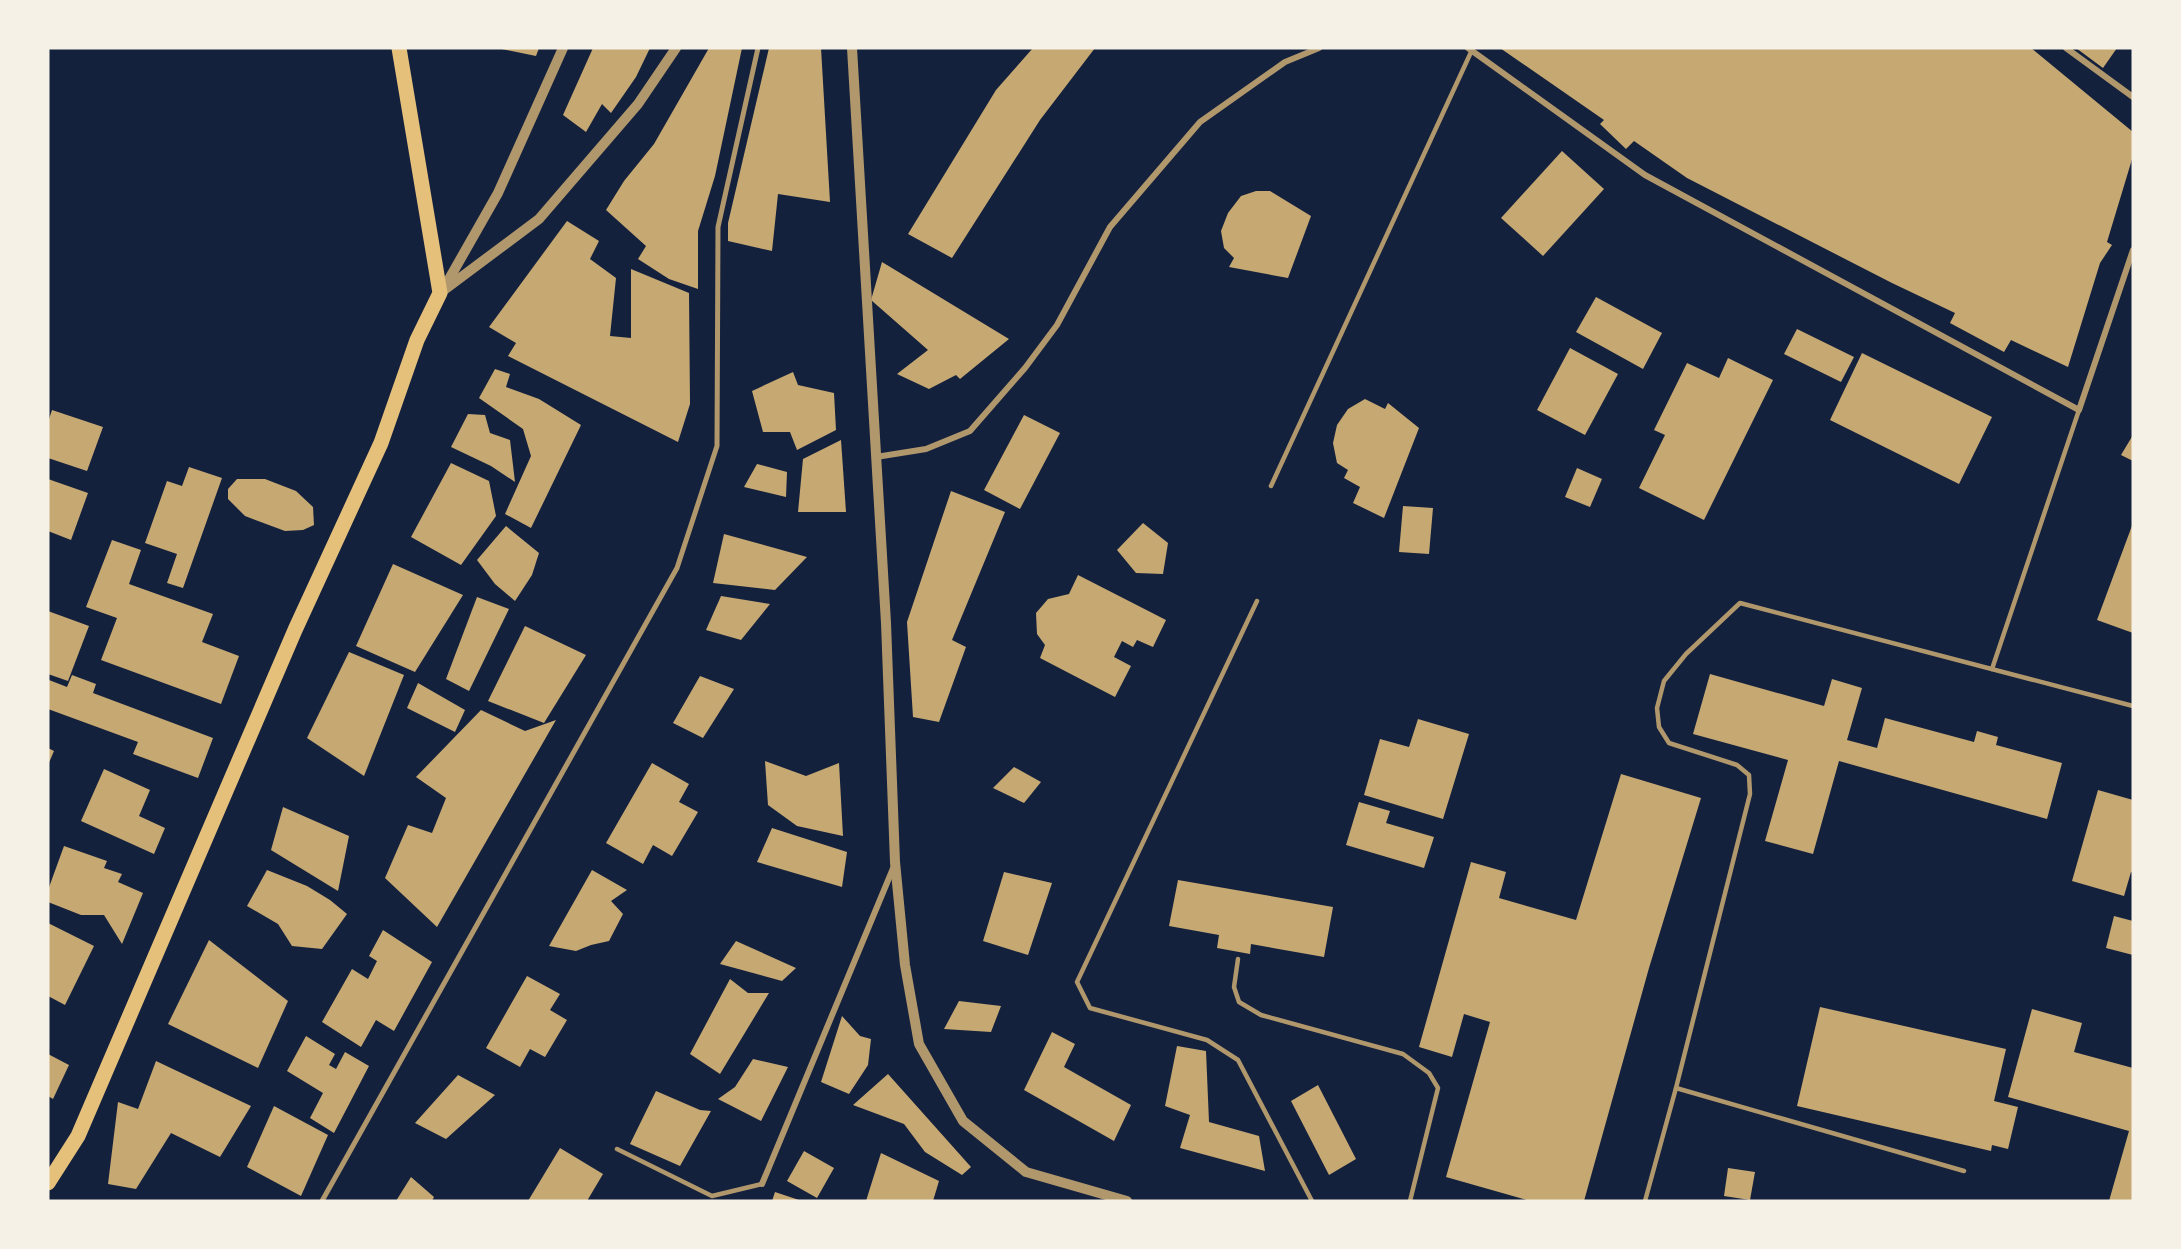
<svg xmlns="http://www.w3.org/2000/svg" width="2181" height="1249" font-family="'Fira Sans',sans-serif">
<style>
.building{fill:#c6a872}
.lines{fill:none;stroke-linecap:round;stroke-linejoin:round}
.service{stroke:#b1986c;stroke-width:4.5}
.pedestrian{stroke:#b1986c;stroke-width:5}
.minor{stroke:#b1986c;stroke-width:6}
.tertiary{stroke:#b1986c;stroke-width:10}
.primary{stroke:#e5c07b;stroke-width:15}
</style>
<rect width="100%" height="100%" fill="#14213d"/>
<g class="building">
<path d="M497,48H539L536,56Z"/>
<path d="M593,48H650L636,77L611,113L602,104L586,132L563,115Z"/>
<path d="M709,48H742L715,176L698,231V289L669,279L638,259L646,246L606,210L624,181L654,144Z"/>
<path d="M769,48H821L830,202L778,194L772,251L728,241V223Z"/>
<path d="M1033,48H1095L1040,120L952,258L908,234L996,90Z"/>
<path d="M1500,48H2031L2133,132V156L2107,242L2112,245L2100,263L2068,367L2011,340L2004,352L1950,323L1955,313L1892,283L1687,178L1634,141L1626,149L1600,124L1604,120Z"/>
<path d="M2076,48H2117L2103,68Z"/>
<path d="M1562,151L1604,189L1543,256L1501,218Z"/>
<path d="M1256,191H1270L1311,216L1288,278L1229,267L1234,258L1224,248L1221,231L1228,213L1241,196Z"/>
<path d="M567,221L599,241L590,259L616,278L610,336L631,338V269L689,293L690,404L678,442L508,356L516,343L489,327Z"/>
<path d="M882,262L1009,339L960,379L956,375L929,389L897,374L928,350L871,300Z"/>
<path d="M1596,297L1662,333L1643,369L1576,332Z"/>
<path d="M1797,329L1854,357L1841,382L1784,354Z"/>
<path d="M1570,348L1618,374L1585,435L1537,410Z"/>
<path d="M1862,353L1992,417L1959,484L1830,420Z"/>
<path d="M1728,358L1773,380L1704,520L1639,488L1665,435L1654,430L1687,363L1719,378Z"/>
<path d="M495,369L510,374L506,387L539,399L581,425L531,528L505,514L531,456L523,429L479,398Z"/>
<path d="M793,372L798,385L834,393L836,430L797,450L790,432H763L752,391Z"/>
<path d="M1365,399L1385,409L1388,403L1419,428L1384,518L1353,503L1360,487L1344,478L1348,470L1337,463L1333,443L1337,425L1348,409Z"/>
<path d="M52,410L103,427L87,471L48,458V422Z"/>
<path d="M468,414L485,415L490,433L510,440L515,482L491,466L451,447Z"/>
<path d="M1024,415L1060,433L1020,509L984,490Z"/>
<path d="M2133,435V461L2121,455Z"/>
<path d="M841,440L846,512H798L803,459Z"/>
<path d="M451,463L489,481L496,516L461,565L411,537Z"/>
<path d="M757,464L787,472L786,497L744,487Z"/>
<path d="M189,467L222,478L183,588L167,583L177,554L145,543L167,481L182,486Z"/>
<path d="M1577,468L1602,479L1590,507L1565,497Z"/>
<path d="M48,479L88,493L71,540L48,531Z"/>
<path d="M237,479H265L296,491L313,507L314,525L303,530L285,531L245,516L228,499V489Z"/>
<path d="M951,491L1005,512L952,640L966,647L939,722L913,717L907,622Z"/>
<path d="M1403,506L1433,508L1429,554L1399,552Z"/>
<path d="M1143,523L1168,543L1163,574L1136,573L1117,550Z"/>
<path d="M2133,523V633L2097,620Z"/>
<path d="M506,526L539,553L532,575L515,601L495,584L477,560Z"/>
<path d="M724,534L807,557L775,590L713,583Z"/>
<path d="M112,540L141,550L129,584L213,614L202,642L239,656L221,704L101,660L117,618L86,607Z"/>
<path d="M393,564L463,595L415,672L356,646Z"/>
<path d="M1078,575L1166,620L1153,647L1137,640L1133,647L1122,641L1114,657L1131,666L1115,697L1040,658L1045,645L1037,634L1036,613L1048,599L1069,594Z"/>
<path d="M721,596L770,604L741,640L706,630Z"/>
<path d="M477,597L509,609L469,691L446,679Z"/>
<path d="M48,611L89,626L68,681L48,674Z"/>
<path d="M525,626L586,655L544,723L488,701Z"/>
<path d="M349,652L404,675L364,776L307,738Z"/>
<path d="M1710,674L1824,706L1832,679L1862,688L1847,740L1877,748L1885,718L1974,742L1977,731L1998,737L1996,745L2062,763L2047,819L1839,761L1813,854L1765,841L1788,760L1693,734Z"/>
<path d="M72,675L96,684L93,693L213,738L198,778L133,754L138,742L48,709L49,680L67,687Z"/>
<path d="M700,676L734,689L703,738L673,723Z"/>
<path d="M418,683L465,710L455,732L407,708Z"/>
<path d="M481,710L525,731L556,720L437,927L385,878L408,825L432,833L446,798L416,777Z"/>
<path d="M1418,719L1469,734L1443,819L1364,795L1380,739L1409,747Z"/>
<path d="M48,748L54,751L48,765Z"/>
<path d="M765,761L806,776L839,763L843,836L797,826L768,805Z"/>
<path d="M652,763L689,784L679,802L698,812L672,856L653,845L643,864L606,843Z"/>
<path d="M1014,767L1041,782L1024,803L993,788Z"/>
<path d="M104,769L150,790L139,816L165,828L154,854L81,821Z"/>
<path d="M1621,774L1701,798L1649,968L1584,1201H1530L1446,1177L1490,1022L1464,1014L1452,1057L1419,1047L1471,862L1506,872L1499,898L1576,920Z"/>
<path d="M2098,790L2133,800V873L2131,872L2124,896L2072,881Z"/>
<path d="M1359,802L1390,811L1386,823L1434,837L1424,868L1346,845Z"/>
<path d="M283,807L349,836L338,891L271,850Z"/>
<path d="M772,828L847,852L842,887L757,862Z"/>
<path d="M64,846L107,861L104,868L122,874L118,882L143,893L122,944L104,915H81L48,902V890Z"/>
<path d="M267,870L307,886L330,900L347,914L322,949L292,946L278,924L247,906Z"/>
<path d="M592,870L627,890L611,901L623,914L609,941L591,945L576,951L549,946Z"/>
<path d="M1004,872L1052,883L1028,955L983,941Z"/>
<path d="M1178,880L1333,907L1324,957L1251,944L1250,954L1217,948L1219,935L1169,926Z"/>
<path d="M2114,916L2133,921V955L2106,948Z"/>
<path d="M48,923L94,946L65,1005L48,996Z"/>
<path d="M383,930L432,962L394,1031L376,1020L361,1047L322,1022L352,969L368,979L377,961L369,956Z"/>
<path d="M209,940L288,1001L258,1068L168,1024Z"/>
<path d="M736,941L796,968L782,981L720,964Z"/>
<path d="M527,976L560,994L550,1010L567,1020L545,1057L530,1049L520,1067L486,1048Z"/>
<path d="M730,979L748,993H769L720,1074L690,1054Z"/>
<path d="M959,1001L1001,1006L991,1032L944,1029Z"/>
<path d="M1820,1007L2006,1049L1994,1101L2018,1107L2008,1149L1992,1145L1991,1151L1797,1106Z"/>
<path d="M2032,1009L2082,1023L2074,1052L2133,1068V1201H2109L2129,1131L2008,1097Z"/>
<path d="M842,1016L860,1036L871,1039L868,1065L849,1094L821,1082Z"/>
<path d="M1052,1032L1075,1044L1064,1067L1131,1105L1114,1141L1024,1090Z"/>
<path d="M306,1036L335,1054L329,1065L336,1069L345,1052L369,1066L334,1133L310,1118L323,1093L287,1071Z"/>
<path d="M1177,1046L1206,1051L1209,1122L1259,1136L1265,1171L1180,1148L1190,1115L1165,1106Z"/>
<path d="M48,1054L69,1065L53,1099L48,1096Z"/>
<path d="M753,1059L788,1067L761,1121L718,1099L735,1087Z"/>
<path d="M156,1061L251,1106L220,1157L171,1133L136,1189L108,1184L118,1102L138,1109Z"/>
<path d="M888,1074L971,1167L962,1175L925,1152L904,1124L853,1105Z"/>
<path d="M458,1075L495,1095L446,1139L415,1123Z"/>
<path d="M1318,1085L1356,1159L1329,1175L1291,1101Z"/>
<path d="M656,1091L700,1110L711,1111L680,1166L630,1144Z"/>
<path d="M274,1106L328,1135L301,1196L247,1167Z"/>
<path d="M560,1148L603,1174L587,1201H528Z"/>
<path d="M804,1151L834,1168L817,1198L787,1181Z"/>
<path d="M881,1153L939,1181L933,1201H866Z"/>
<path d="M1728,1168L1755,1172L1750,1200L1724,1196Z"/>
<path d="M411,1177L434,1197L432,1201H396Z"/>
<path d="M775,1192L802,1201H772Z"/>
</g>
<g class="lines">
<g class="service">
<path d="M1271,486L1472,50"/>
<path d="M1257,601L1077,982L1090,1008L1207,1040L1238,1060L1312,1201"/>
<path d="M1992,669L2079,410"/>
<path d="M1238,959L1234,987L1239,1002L1261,1015L1403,1054L1429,1073L1438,1088L1410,1201"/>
<path d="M1676,1088L1964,1171"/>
<path d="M617,1149L712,1196L762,1184"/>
<path d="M1645,1201L1676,1088L1750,794L1749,775L1737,765L1669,743L1659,727L1657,708L1664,681L1686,654L1740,603L2133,706"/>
</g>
<path class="pedestrian" d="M322,1201L677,568L717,446L718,227L758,48"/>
<g class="minor">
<path d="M1468,48L1645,175L2079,410L2133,250"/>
<path d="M2066,48L2133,97"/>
<path d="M876,457L926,449L970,431L1025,368L1057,325L1110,227L1200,122L1285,62L1319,48"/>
<path d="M762,1184L894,866"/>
</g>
<g class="tertiary">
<path d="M852,48L886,623L895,862L905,965L919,1044L963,1121L1026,1172L1127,1201"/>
<path d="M444,288L498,193L563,48"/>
<path d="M440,293L539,219L638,104L676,48"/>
</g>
<path class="primary" d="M48,1183L78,1136L295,630L381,443L417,340L440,293L399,48"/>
</g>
<rect width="2181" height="1249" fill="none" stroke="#f6f1e7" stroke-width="99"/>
</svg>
